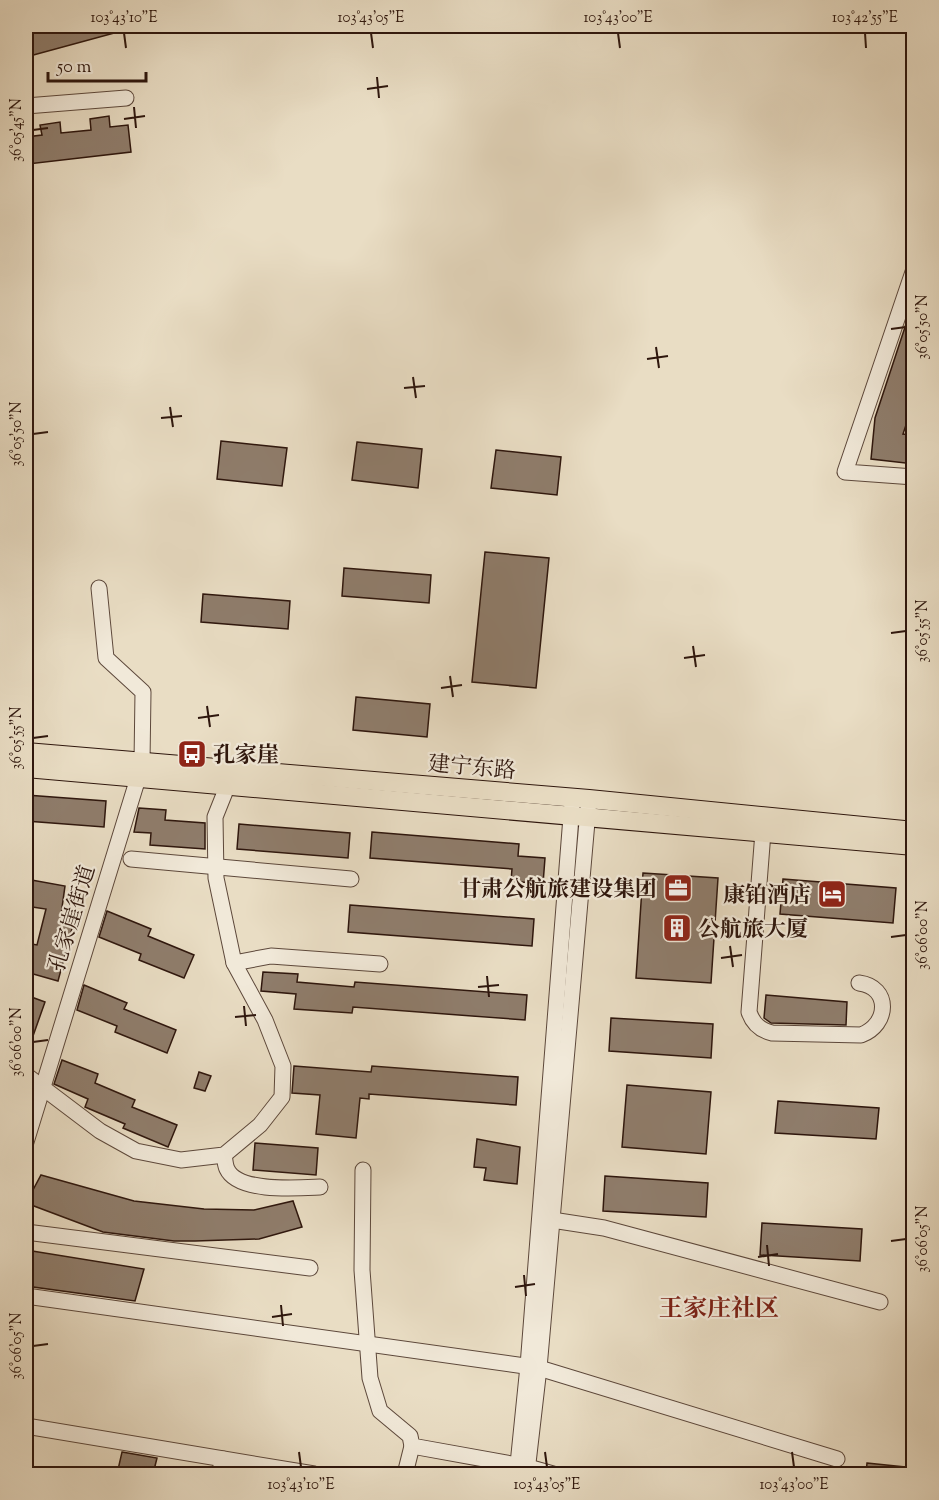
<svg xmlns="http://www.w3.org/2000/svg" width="939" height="1500" font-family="'Sorts Mill Goudy','Noto Serif SC',serif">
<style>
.building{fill:#8f7d6c;stroke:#2e160d;stroke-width:1.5}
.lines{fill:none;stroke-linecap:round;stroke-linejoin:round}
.minor-casing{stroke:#5d483b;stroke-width:17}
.major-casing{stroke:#2e160d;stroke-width:20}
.minor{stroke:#f1e9d9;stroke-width:15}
.major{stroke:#e9ddc4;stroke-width:18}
.ticks{fill:none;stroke:#2e160d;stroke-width:2}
.labels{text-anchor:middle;stroke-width:4.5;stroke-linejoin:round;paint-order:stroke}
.poi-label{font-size:22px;font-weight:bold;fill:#2e160d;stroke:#f1e9d9;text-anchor:start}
.street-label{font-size:22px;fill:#2e160d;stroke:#f1e9d9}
.neighbourhood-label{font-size:24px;font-weight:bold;fill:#7a1f14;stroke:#f1e9d9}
.neatline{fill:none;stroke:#2e160d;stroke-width:2}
.ticks-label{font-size:15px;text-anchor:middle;fill:#2e160d}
</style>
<rect width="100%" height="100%" fill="#e9ddc4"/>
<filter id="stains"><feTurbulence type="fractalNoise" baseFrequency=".00333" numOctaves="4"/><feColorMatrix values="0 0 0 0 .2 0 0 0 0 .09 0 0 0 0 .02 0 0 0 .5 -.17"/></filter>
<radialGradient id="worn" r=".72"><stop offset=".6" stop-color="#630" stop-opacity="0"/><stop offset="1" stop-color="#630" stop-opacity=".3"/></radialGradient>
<g class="building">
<path d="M26,26H128L129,29L26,57Z"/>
<path d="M109,116L110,127L128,125L131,152L28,164L26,137L42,135L40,125L60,122L61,133L91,130L90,119Z"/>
<path d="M913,303L914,401L903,434L914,435V464L871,459L875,418Z"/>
<path d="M221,441L287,448L282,486L217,479Z"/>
<path d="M357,442L422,449L418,488L352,480Z"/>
<path d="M496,450L561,457L557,495L491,488Z"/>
<path d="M485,552L549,558L536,688L472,682Z"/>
<path d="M344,568L431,575L429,603L342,596Z"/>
<path d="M203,594L290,601L288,629L201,622Z"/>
<path d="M356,697L430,704L427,737L353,730Z"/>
<path d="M26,795L106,801L104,827L26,821Z"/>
<path d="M139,808L166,810L165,820L205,823V849L150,845L151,833L134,832Z"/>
<path d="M239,824L350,833L348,858L237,849Z"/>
<path d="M372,832L519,844L518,856L545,858L543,884L511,881L512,869L370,858Z"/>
<path d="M643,873L718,878L711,983L636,978Z"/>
<path d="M26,879L65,886L60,922L73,925L58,981L26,972V943L37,945L46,909L26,906Z"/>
<path d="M783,879L896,888L893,923L780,914Z"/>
<path d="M350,905L534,919L532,946L348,932Z"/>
<path d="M107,911L151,929L148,936L194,955L184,978L139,960L141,954L99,937Z"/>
<path d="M263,972L298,974L297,982L354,987L355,982L527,995L525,1020L353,1007L352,1013L294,1009L296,994L261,991Z"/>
<path d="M84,985L127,1003L124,1009L176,1030L167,1053L115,1032L117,1026L77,1010Z"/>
<path d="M26,995L45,1002L27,1053H26Z"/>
<path d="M766,995L847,1002L846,1025L771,1023L764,1018Z"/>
<path d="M611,1018L713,1024L711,1058L609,1051Z"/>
<path d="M62,1060L98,1074L95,1083L135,1100L132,1107L177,1125L168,1147L123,1128L125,1124L85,1107L88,1099L54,1084Z"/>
<path d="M294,1066L371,1072L372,1066L518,1077L516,1105L369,1094V1099L360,1098L356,1138L316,1134L320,1095L292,1093Z"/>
<path d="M199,1072L211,1076L205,1091L194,1088Z"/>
<path d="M627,1085L711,1092L706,1154L622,1147Z"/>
<path d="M778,1101L879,1108L876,1139L775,1133Z"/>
<path d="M477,1139L520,1147L517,1184L484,1180L486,1168L474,1167Z"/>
<path d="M255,1143L318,1148L316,1175L253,1170Z"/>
<path d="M41,1175L134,1201L204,1209L254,1210L293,1201L302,1227L259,1239L195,1241H174L103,1232L26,1203Z"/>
<path d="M605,1176L708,1183L706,1217L603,1211Z"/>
<path d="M762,1223L862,1229L860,1261L760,1255Z"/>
<path d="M26,1250L144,1269L135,1301L26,1286Z"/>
<path d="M122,1452L157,1458L153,1474H117Z"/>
<path d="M867,1463L905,1467V1474H866Z"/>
</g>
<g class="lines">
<g class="minor-casing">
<g id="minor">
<path d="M26,106L126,98"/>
<path d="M914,269L845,472L914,477"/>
<path d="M763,832L749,1012C753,1024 760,1030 772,1033L861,1035C889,1025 891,987 859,983"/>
<path d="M131,859L351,879"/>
<path d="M234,963L271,956L380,964"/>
<path d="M26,1075L100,1131L136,1151L181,1160L224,1155L260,1125L282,1097L283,1066L265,1020L234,963L216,878L215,817L227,787"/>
<path d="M26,1142L138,778L142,762L143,692L106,658L99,588"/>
<path d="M224,1155C225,1159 225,1165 227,1169C238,1193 298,1188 320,1187"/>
<path d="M363,1170L362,1270L370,1378L380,1411L410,1436L412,1446L528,1467L553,1474"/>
<path d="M552,1220L604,1228L880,1302"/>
<path d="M26,1232L310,1268"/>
<path d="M26,1296L539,1368L837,1459"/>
<path d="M26,1426L314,1474"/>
<path d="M528,1463L539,1368L589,799"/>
<path d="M219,1474L223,1459"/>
<path d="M405,1474L412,1446"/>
<path d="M517,1474L528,1366L572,804"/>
</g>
</g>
<g class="major-casing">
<g id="major">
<path d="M26,752L589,799L914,831"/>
<path d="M26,768L914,846"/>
</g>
</g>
<use href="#minor" class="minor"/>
<use href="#major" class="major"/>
</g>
<path class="ticks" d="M124,33L126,48M371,33L373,48M618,33L620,48M865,33L866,48M377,77L379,98M367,89L388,86M134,107L136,128M124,119L145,116M33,130L48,128M891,329L906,327M656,347L659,368M647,359L668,356M413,377L416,398M404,388L425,386M170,407L173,427M161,418L182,416M33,434L48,432M891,633L906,631M693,646L696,667M684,658L705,655M450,676L453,697M441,688L462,685M207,706L210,727M198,718L219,715M33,738L48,736M891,937L906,935M730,946L733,967M721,958L742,955M487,976L489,997M478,987L499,985M244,1006L246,1026M235,1017L256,1015M33,1042L48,1040M891,1241L906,1239M767,1245L769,1266M758,1257L778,1254M524,1275L526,1296M515,1287L535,1284M281,1305L283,1326M272,1317L292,1314M33,1346L48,1344M299,1452L301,1467M545,1452L547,1467M792,1452L794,1467"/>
<defs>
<g id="bus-square" transform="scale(1.5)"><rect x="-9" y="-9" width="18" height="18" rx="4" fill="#8f2418" stroke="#f1e9d9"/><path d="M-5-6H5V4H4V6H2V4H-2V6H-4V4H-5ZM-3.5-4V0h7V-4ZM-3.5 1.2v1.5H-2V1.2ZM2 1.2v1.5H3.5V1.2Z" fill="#fff"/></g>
<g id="office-square" transform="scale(1.5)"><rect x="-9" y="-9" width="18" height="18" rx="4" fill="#8f2418" stroke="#f1e9d9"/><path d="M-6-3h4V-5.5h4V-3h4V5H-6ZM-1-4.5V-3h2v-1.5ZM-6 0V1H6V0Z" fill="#fff"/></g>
<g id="hotel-square" transform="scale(1.5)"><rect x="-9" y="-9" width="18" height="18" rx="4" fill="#8f2418" stroke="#f1e9d9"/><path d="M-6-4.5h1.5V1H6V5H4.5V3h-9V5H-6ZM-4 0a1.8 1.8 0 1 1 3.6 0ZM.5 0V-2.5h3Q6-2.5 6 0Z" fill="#fff"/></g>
<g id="building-square" transform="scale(1.5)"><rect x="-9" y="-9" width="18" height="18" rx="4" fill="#8f2418" stroke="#f1e9d9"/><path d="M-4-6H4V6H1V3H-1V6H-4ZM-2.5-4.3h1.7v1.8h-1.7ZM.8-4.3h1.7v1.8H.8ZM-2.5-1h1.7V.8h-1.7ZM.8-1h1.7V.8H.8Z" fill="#fff"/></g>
</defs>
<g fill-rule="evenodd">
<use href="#bus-square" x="192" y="754"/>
<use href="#office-square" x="678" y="888"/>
<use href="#hotel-square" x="832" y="894"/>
<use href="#building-square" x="677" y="928"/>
</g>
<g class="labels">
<g class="poi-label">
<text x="213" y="762">孔家崖</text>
<text x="657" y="896" text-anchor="end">甘肃公航旅建设集团</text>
<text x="811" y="902" text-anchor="end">康铂酒店</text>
<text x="698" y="936">公航旅大厦</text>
</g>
<g class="street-label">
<text transform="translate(472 766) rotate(5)" y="8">建宁东路</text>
<text transform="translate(71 918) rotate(-73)" y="8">孔家崖街道</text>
</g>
<g class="neighbourhood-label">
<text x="719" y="1316">王家庄社区</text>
</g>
</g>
<rect width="939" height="1500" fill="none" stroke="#e9ddc4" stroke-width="66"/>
<path d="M48 72v9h98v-9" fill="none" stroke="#2e160d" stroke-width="3"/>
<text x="57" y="72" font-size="18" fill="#2e160d" stroke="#f1e9d9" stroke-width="4.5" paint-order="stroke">50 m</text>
<rect x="33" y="33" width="873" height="1434" class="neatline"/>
<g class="ticks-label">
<text x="124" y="22">103°43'10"E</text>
<text x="371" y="22">103°43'05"E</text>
<text x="618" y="22">103°43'00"E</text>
<text x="865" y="22">103°42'55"E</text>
<text transform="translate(16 130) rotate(-90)" y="5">36°05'45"N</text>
<text transform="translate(922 327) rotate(-90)" y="5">36°05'50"N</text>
<text transform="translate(16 434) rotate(-90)" y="5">36°05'50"N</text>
<text transform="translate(922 631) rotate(-90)" y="5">36°05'55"N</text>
<text transform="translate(16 738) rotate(-90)" y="5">36°05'55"N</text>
<text transform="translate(922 935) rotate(-90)" y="5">36°06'00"N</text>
<text transform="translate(16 1042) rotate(-90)" y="5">36°06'00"N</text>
<text transform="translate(922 1239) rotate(-90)" y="5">36°06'05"N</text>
<text transform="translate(16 1346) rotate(-90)" y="5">36°06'05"N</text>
<text x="301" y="1489">103°43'10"E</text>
<text x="547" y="1489">103°43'05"E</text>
<text x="794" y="1489">103°43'00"E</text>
</g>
<rect width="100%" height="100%" filter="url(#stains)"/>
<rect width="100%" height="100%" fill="url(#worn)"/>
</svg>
